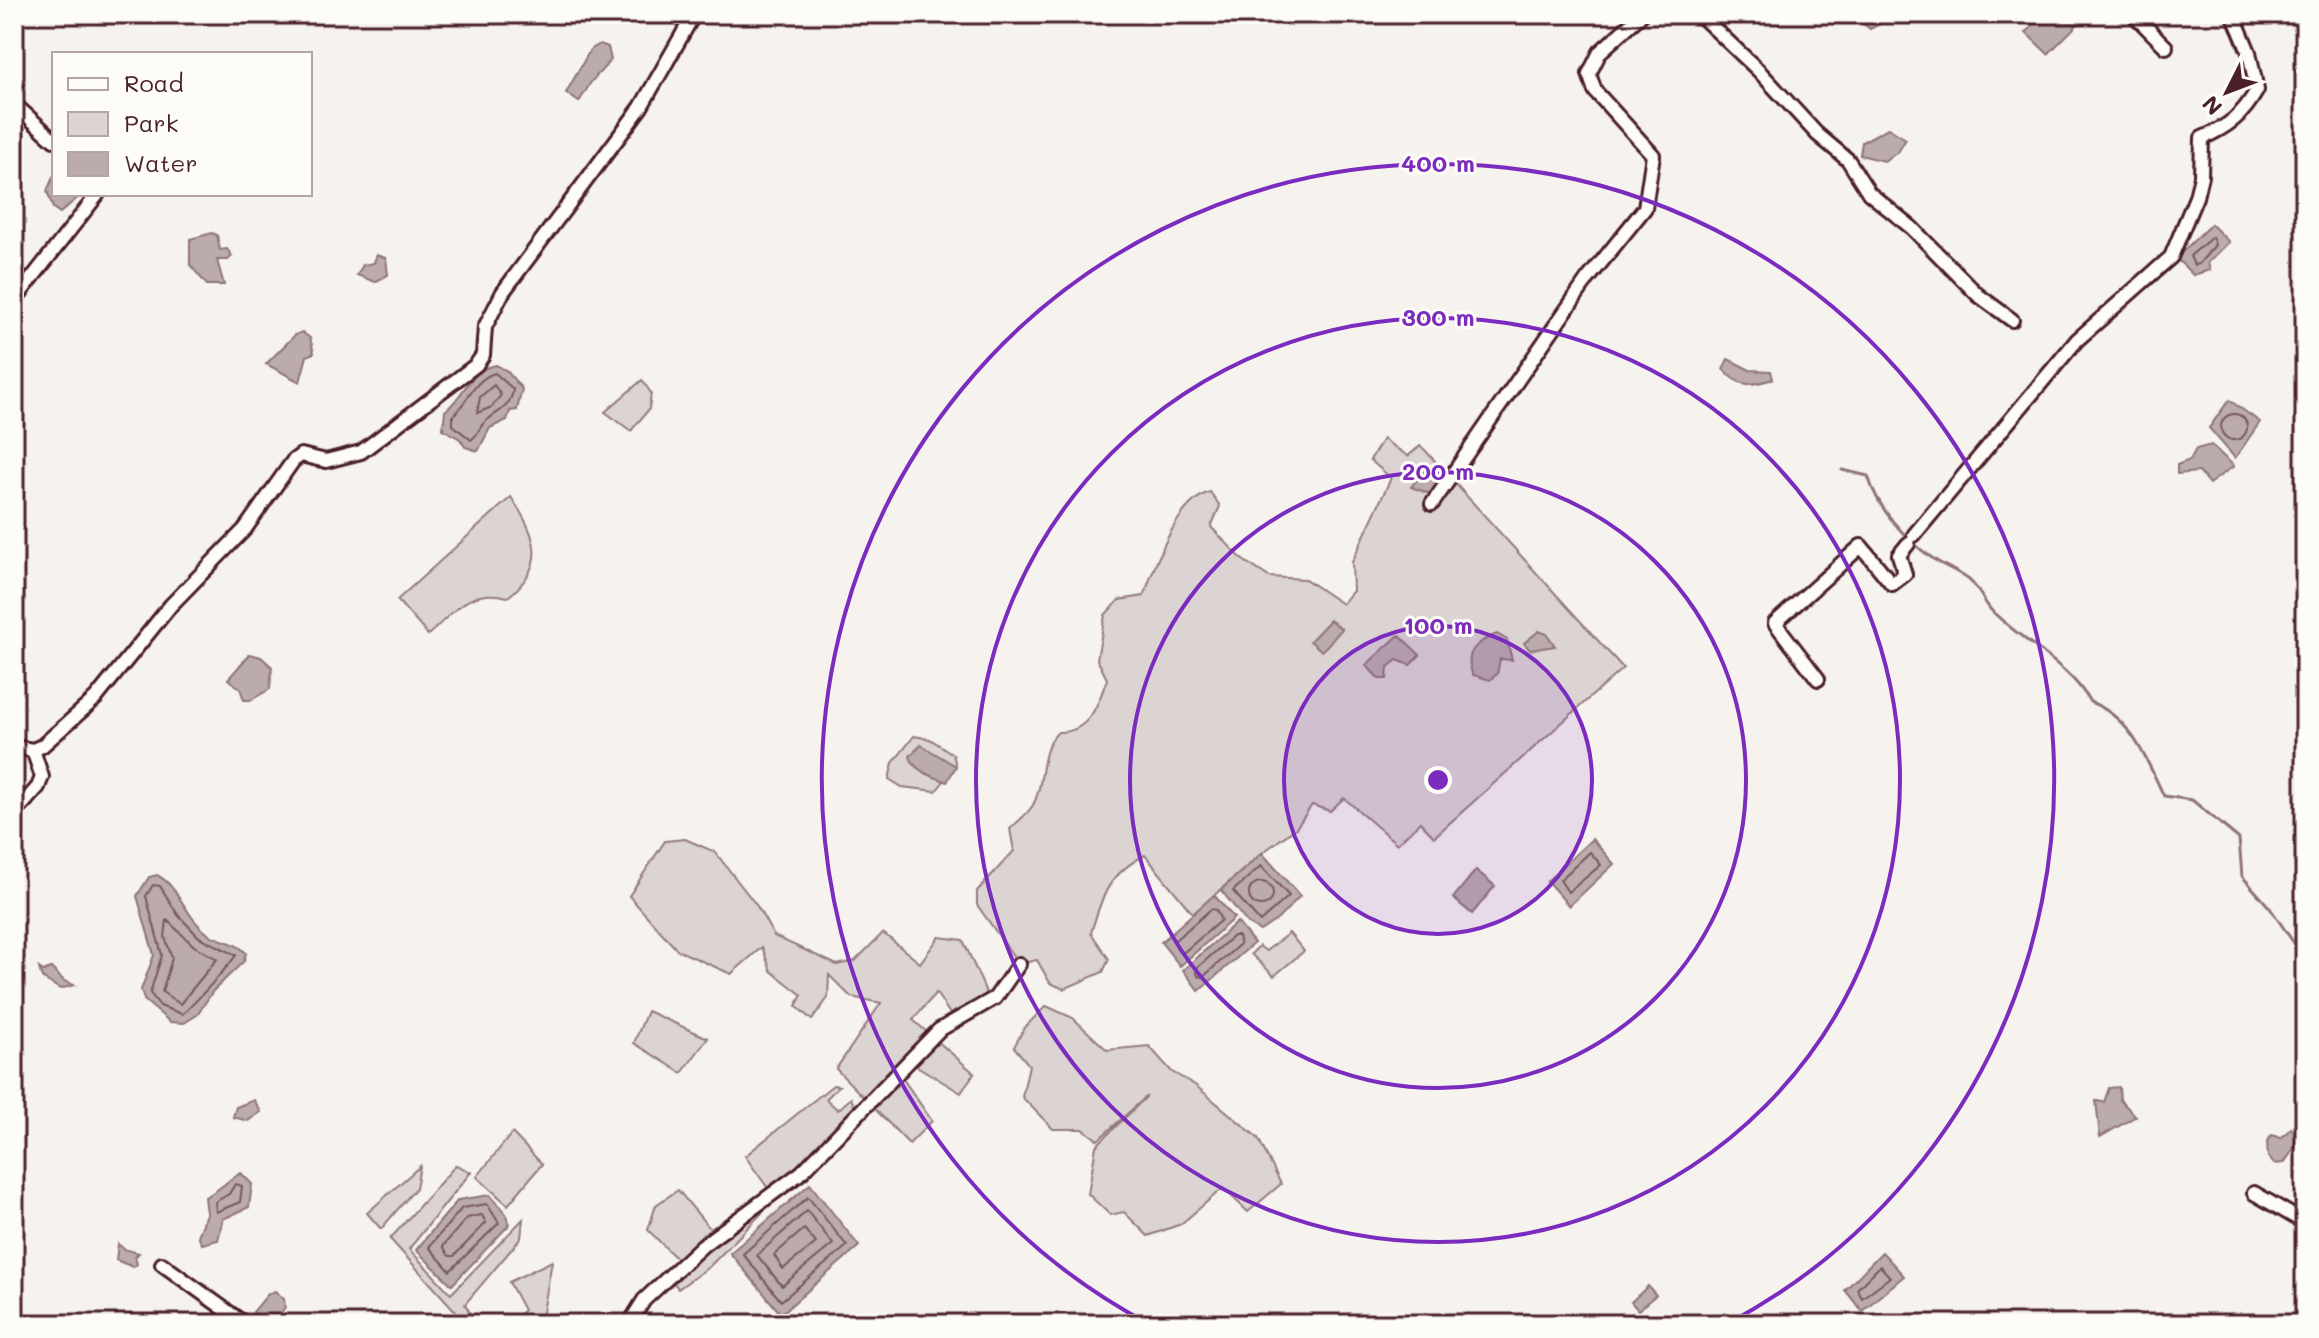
<svg xmlns="http://www.w3.org/2000/svg" width="2319" height="1338" font-family="Mali,sans-serif">
<style>
.green{fill:#dcd4d2;stroke:#937a7e;stroke-width:2}
.water{fill:#bbabac;stroke:#8e7378;stroke-width:2}
.lines{fill:none;stroke-linecap:round;stroke-linejoin:round}
.shore{stroke:#77575f;stroke-width:2}
.stream{stroke:#8e7378;stroke-width:3}
.minor-casing{stroke:#4a1f2b;stroke-width:18}
.minor{stroke:#fdfcf7;stroke-width:12}
.ring{fill:none;stroke:#7b2cbf;stroke-width:4}
.centre{fill:#7b2cbf;stroke:#fdfcf7;stroke-width:4}
.ring-label{font-size:24px;text-anchor:middle;font-weight:bold;fill:#7b2cbf;stroke:#fdfcf7;stroke-width:6;stroke-linejoin:round;paint-order:stroke}
</style>
<rect width="100%" height="100%" fill="#f6f3ef"/>
<filter id="ink" filterUnits="userSpaceOnUse"><feTurbulence type="fractalNoise" baseFrequency=".0125" numOctaves="2"/><feDisplacementMap in="SourceGraphic" scale="16" xChannelSelector="R" yChannelSelector="G"/><feConvolveMatrix kernelMatrix="1 2 1 2 8 2 1 2 1" color-interpolation-filters="sRGB"/></filter>
<g filter="url(#ink)">
<g class="green">
<path d="M642,380L651,393L649,409L631,431L605,412Z"/>
<path d="M1383,439L1408,456L1420,446L1424,449L1623,668L1434,837L1420,822L1397,844L1344,798L1330,811L1312,805L1296,828L1262,853L1193,914L1145,855C1109,874 1102,895 1091,933L1109,959L1103,972L1064,989L1050,983L1037,960L1019,964L977,905V891L1014,851L1010,829C1017,822 1028,814 1033,805C1046,782 1038,751 1058,732C1089,733 1098,705 1107,679L1097,659L1105,615L1119,600L1144,596C1155,565 1176,502 1210,492L1220,506L1211,527L1243,560L1269,577L1305,579L1342,604L1353,591L1352,562L1391,478L1370,460Z"/>
<path d="M511,497C536,535 549,564 508,597C469,587 455,611 428,635L397,600Z"/>
<path d="M914,736L930,739L953,754L956,766L936,791L902,787L889,779L893,763Z"/>
<path d="M685,839L715,852L757,906L774,936L837,965L855,961L883,933L920,963L939,937L963,940L989,999L954,1020L936,993L913,1020L974,1073L961,1093L915,1065L901,1076L932,1121L909,1144L836,1069L881,1003L851,997L829,975L828,998L812,1020L796,1006L802,995L771,971L762,947L731,974L677,950L629,896L665,841Z"/>
<path d="M1289,933L1304,951L1274,976L1251,954L1259,946L1266,951Z"/>
<path d="M1046,1006L1073,1018L1107,1050L1149,1046L1172,1072L1195,1085L1258,1138L1281,1184L1248,1212L1223,1188L1181,1224L1148,1236L1124,1212L1110,1215L1088,1194L1096,1146L1147,1096L1098,1140L1083,1129H1053L1022,1097L1029,1065L1014,1047L1024,1028Z"/>
<path d="M647,1011L708,1038L682,1073L634,1043Z"/>
<path d="M833,1085L839,1086L826,1099L838,1110L851,1098L858,1115L710,1266L678,1289L670,1275L682,1264L648,1230L656,1205L678,1190L716,1236L772,1194L745,1156Z"/>
<path d="M512,1133L542,1164L508,1205L477,1177Z"/>
<path d="M456,1165L471,1172L409,1249L451,1294L523,1219L521,1238L465,1304L473,1318L467,1324L390,1239Z"/>
<path d="M420,1166L416,1188L381,1229L367,1213Z"/>
<path d="M552,1261L541,1324H509L524,1310L509,1282Z"/>
</g>
<g class="water">
<path d="M1851,14H1899L1870,29Z"/>
<path d="M2042,14H2088L2048,54L2026,33Z"/>
<path d="M600,44L608,47L611,60L591,82L579,102L566,93L590,50Z"/>
<path d="M1888,128L1906,139L1898,152L1884,161L1860,155L1862,142Z"/>
<path d="M54,175V194H82L60,213L53,208L47,191Z"/>
<path d="M2211,224L2229,242L2208,263L2210,270L2193,275L2176,258Z"/>
<path d="M212,233L217,235L220,250L227,249L232,256L228,260H217L224,285H207L190,265V239Z"/>
<path d="M376,255L386,258L388,275L375,282L357,275L363,265L374,263Z"/>
<path d="M302,332L310,338L314,353L307,356L300,382L266,364L295,335Z"/>
<path d="M1728,359L1750,370L1771,371L1773,379C1751,386 1739,388 1723,369Z"/>
<path d="M496,365L507,371L522,389L517,410L510,411L507,420L490,428L478,451L465,447L460,439L443,429L445,411C465,396 468,370 496,365Z"/>
<path d="M2229,400L2260,422L2235,458L2209,428Z"/>
<path d="M2211,445L2234,466L2209,484L2199,472L2177,474V465L2190,460L2196,449Z"/>
<path d="M1422,473L1446,485L1436,496L1411,487Z"/>
<path d="M1330,620L1342,629L1322,651L1310,641Z"/>
<path d="M1539,631L1547,634L1555,646L1530,650L1524,643Z"/>
<path d="M1497,634L1507,640L1512,660L1500,659L1497,674L1490,680L1473,675C1463,653 1476,642 1497,634Z"/>
<path d="M1399,635L1420,655L1410,665L1397,660L1388,667L1387,679H1379L1366,665Z"/>
<path d="M250,654L261,657L272,667L270,689L251,700H244L240,688L228,679Z"/>
<path d="M921,745L956,766L947,782C933,776 914,772 910,756Z"/>
<path d="M1592,839L1614,864L1569,906L1547,881Z"/>
<path d="M1262,853L1300,896L1278,919L1260,931L1248,924L1221,890Z"/>
<path d="M1476,870L1495,886L1472,914L1453,898Z"/>
<path d="M157,875C179,886 186,918 207,933C220,942 234,940 246,953L244,961L213,991L197,1015L184,1023L170,1022L144,1000L141,990L154,955L137,896L149,877Z"/>
<path d="M1214,895L1234,918L1180,966L1161,942Z"/>
<path d="M1237,922L1254,943L1199,991L1183,970Z"/>
<path d="M39,968L43,971L51,968L64,981L74,985L60,989L42,978Z"/>
<path d="M2119,1087L2120,1100L2136,1116L2100,1137L2096,1101L2104,1102L2109,1088Z"/>
<path d="M254,1100L261,1112L248,1121L233,1117L236,1107Z"/>
<path d="M2291,1128L2305,1148L2295,1147L2284,1163L2274,1164L2268,1157L2267,1141L2272,1135L2281,1138Z"/>
<path d="M241,1173L252,1184L249,1207L223,1219L218,1240L202,1244L198,1236L207,1214L205,1197C220,1190 227,1180 241,1173Z"/>
<path d="M810,1184L859,1246L781,1314L730,1253Z"/>
<path d="M490,1195L506,1214L509,1225L452,1285L416,1250L458,1200Z"/>
<path d="M118,1244L124,1249L139,1253L135,1257L137,1264L133,1267L116,1260Z"/>
<path d="M1882,1252L1904,1276L1862,1311L1845,1290Z"/>
<path d="M1648,1286L1656,1295L1638,1310L1631,1302Z"/>
<path d="M275,1291L284,1299L285,1307L273,1324H263L253,1312L268,1294Z"/>
</g>
<g class="lines">
<g class="shore">
<path d="M2212,237L2215,245L2199,264L2194,265L2190,256Z"/>
<path d="M495,373L513,389C511,410 495,411 483,424C478,430 478,435 471,440L453,425V416C468,402 474,379 495,373Z"/>
<path d="M494,385L501,395L492,407L477,413L480,397Z"/>
<circle cx="2234" cy="427" r="13"/>
<path d="M1590,852L1601,865L1568,892L1560,880Z"/>
<path d="M1261,866L1289,896L1260,922L1233,891Z"/>
<circle cx="1261" cy="894" r="12"/>
<path d="M153,885L160,886L178,915L199,937L236,955C233,961 188,1011 182,1014L160,1006L150,993L162,955L146,896Z"/>
<path d="M1211,909L1216,910L1221,920L1184,952H1179L1174,941Z"/>
<path d="M167,920L194,946L217,959L180,1004L162,992L172,958L165,937Z"/>
<path d="M1233,936H1238L1240,944L1203,977L1198,976L1196,969Z"/>
<path d="M235,1184L242,1186L240,1202L216,1212L215,1202L229,1194Z"/>
<path d="M808,1197L847,1246L781,1301L743,1254Z"/>
<path d="M487,1204L499,1223L450,1271L429,1247L462,1208Z"/>
<path d="M807,1211L833,1244L782,1286L757,1255Z"/>
<path d="M482,1215L486,1223L454,1256H449L443,1246L467,1218Z"/>
<path d="M804,1229L816,1243L783,1269L774,1255Z"/>
<path d="M1880,1266L1890,1277L1862,1298L1857,1289Z"/>
</g>
<path class="stream" d="M1842,470L1868,476C1878,509 1904,538 1932,558C1943,566 1958,571 1969,580C1978,587 1983,601 1991,610C2021,641 2070,665 2090,702C2131,717 2146,759 2164,796L2192,800L2239,839L2242,876L2270,908L2298,949L2305,969"/>
<g class="minor-casing">
<g id="minor">
<path d="M1699,14L1758,70L1817,134L1848,160L1869,193L1912,228L1978,295L2012,320"/>
<path d="M2133,14L2166,47"/>
<path d="M14,104L54,140"/>
<path d="M14,301L98,194"/>
<path d="M1432,504L1587,280L1645,208L1653,155L1595,91L1589,74L1600,52L1642,14"/>
<path d="M1914,535L2077,340L2171,257L2196,197L2201,176L2202,138C2228,127 2243,115 2257,90L2249,52L2233,14"/>
<path d="M1818,679L1775,623L1861,546L1892,584L1905,574L1899,555L1908,544"/>
<path d="M14,747L33,750L42,746L96,698L171,605L245,529L293,461L301,455L326,461L361,452L476,365L483,355L485,327L503,292L641,107L694,14"/>
<path d="M14,814L38,787L42,777L33,750"/>
<path d="M2254,1193L2305,1223"/>
<path d="M162,1264L245,1324"/>
<path d="M629,1324L644,1300L703,1245L802,1172L939,1030L995,998L1019,964"/>
</g>
</g>
<use href="#minor" class="minor"/>
</g>
</g>
<circle cx="1438" cy="780" r="154" fill="#7b2cbf" fill-opacity=".12"/>
<g class="ring">
<circle cx="1438" cy="780" r="154"/>
<circle cx="1438" cy="780" r="308"/>
<circle cx="1438" cy="780" r="462"/>
<path d="M1149 1324A616 616 0 1 1 1727 1324"/>
</g>
<circle cx="1438" cy="780" r="12" class="centre"/>
<g class="ring-label">
<text x="1438" y="172">400 m</text>
<text x="1438" y="326">300 m</text>
<text x="1438" y="480">200 m</text>
<text x="1438" y="634">100 m</text>
</g>
<rect width="2319" height="1338" fill="none" stroke="#fdfcf7" stroke-width="48"/>
<rect x="24" y="24" width="2271" height="1290" fill="none" stroke="#4a1f2b" stroke-width="3" filter="url(#ink)"/>
<rect x="52" y="52" width="260" height="144" fill="#fdfcf7" stroke="#b5a4a5" stroke-width="2"/>
<rect x="68" y="78" width="40" height="12" fill="#fdfcf7" stroke="#b5a4a5" stroke-width="2"/>
<text x="124" y="92" font-size="24" fill="#4a1f2b">Road</text>
<rect x="68" y="112" width="40" height="24" fill="#dcd4d2" stroke="#b5a4a5" stroke-width="2"/>
<text x="124" y="132" font-size="24" fill="#4a1f2b">Park</text>
<rect x="68" y="152" width="40" height="24" fill="#bbabac" stroke="#b5a4a5" stroke-width="2"/>
<text x="124" y="172" font-size="24" fill="#4a1f2b">Water</text>
<g transform="translate(2227 92) rotate(228)" stroke="#fdfcf7" stroke-width="6" paint-order="stroke">
<path d="M0-6L14 30L0 20L-14 30Z" fill="#4a1f2b"/>
<text y="-12" font-size="22" font-weight="bold" text-anchor="middle" fill="#4a1f2b">N</text>
</g>
</svg>
